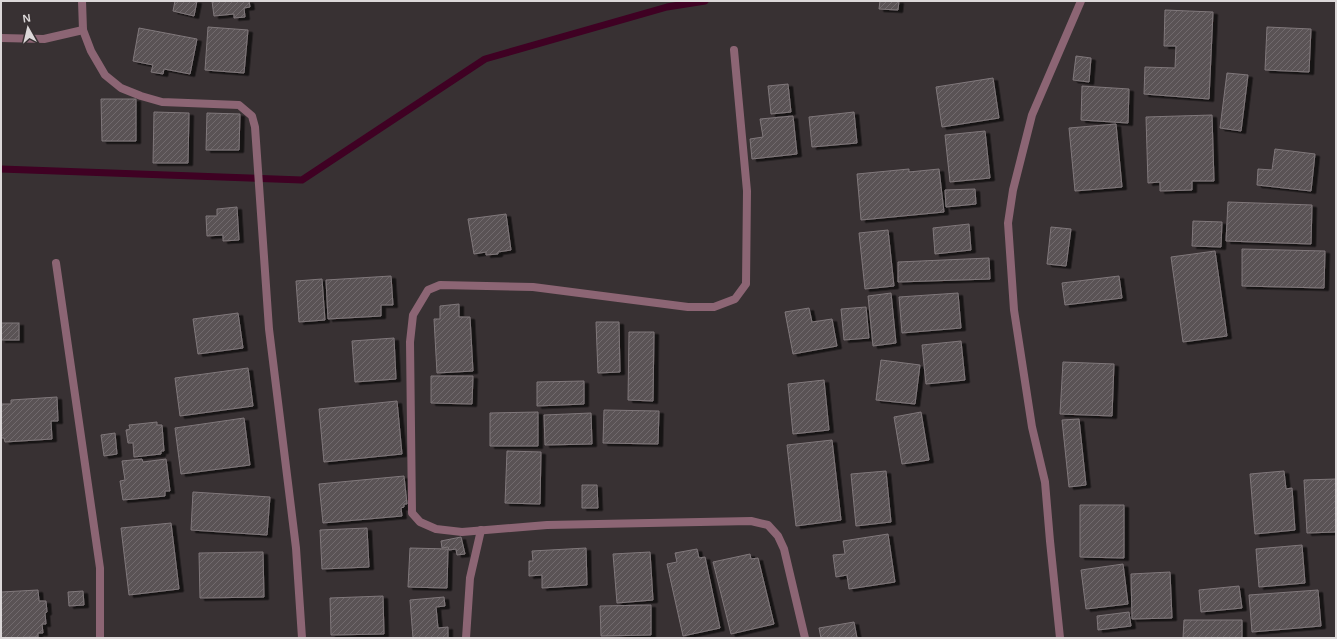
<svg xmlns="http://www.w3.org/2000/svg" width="1337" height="639" font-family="Arial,sans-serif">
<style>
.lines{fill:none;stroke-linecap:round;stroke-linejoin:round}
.stream{stroke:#3f0123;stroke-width:7}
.building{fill:url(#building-hatch);stroke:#80787b;filter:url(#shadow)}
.minor{stroke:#8c6574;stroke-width:8}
</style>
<defs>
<pattern id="building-hatch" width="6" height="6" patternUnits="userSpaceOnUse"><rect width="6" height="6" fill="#5a5355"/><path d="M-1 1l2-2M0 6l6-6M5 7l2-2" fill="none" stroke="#716b6d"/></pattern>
<filter id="shadow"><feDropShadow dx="4.5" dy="2.5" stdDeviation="0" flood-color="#0009"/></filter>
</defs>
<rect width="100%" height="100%" fill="#383133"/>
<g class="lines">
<path class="stream" d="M1,169L302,180L485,59L667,7L705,1"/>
</g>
<g class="building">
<path d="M175,1H197L194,16L173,11Z"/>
<path d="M212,1H249L250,7L244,8L245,17L234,18V14L214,16Z"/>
<path d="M880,1H899L898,10L879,9Z"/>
<path d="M1165,10L1213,12L1209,99L1144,94L1145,67L1175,68L1176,46H1164Z"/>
<path d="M208,27L248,30L244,73L205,70Z"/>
<path d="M1267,27L1311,29L1309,72L1265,70Z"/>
<path d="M139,28L197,39L190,74L164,69L163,74L151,72L153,65L133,61Z"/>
<path d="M1076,56L1091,58L1089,82L1073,80Z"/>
<path d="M1227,73L1248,75L1241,131L1220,128Z"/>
<path d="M993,78L999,118L942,127L936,87Z"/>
<path d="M788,84L791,112L771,114L768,86Z"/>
<path d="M1082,86L1129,89L1128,123L1081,120Z"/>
<path d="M101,99H136V141H102Z"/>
<path d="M154,112L189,113L188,163H153Z"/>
<path d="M854,112L857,143L812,147L809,117Z"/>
<path d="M207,113L240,114L239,150H206Z"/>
<path d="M1212,115L1214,181H1192V190L1160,191V182L1148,183L1146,117Z"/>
<path d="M793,116L797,154L752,159L750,139L763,137L760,119Z"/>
<path d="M1116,124L1122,187L1075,191L1069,128Z"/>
<path d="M985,131L990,178L950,182L945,135Z"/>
<path d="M1275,149L1315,154L1311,191L1257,185L1258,169L1272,170Z"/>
<path d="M909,169V172L939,169L944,212L861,220L857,174Z"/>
<path d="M975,189L976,204L946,207L945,190Z"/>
<path d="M1228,202L1312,205L1311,244L1226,241Z"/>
<path d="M237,207L239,240L223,241V235L207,236L206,216H217V209Z"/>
<path d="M506,214L511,250L498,252V254L486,255V252L474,254L468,219Z"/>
<path d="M1193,221L1222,222L1221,247L1192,246Z"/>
<path d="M969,224L971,250L935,254L933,228Z"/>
<path d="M1051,227L1071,229L1066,266L1047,264Z"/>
<path d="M888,230L894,286L865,289L859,233Z"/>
<path d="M1242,249L1325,251L1324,288L1242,286Z"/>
<path d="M1215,251L1227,336L1183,342L1171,257Z"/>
<path d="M989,258L990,279L898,282V262Z"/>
<path d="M391,276L393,305H381V316L328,319L326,280Z"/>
<path d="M1119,276L1122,298L1065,305L1062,283Z"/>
<path d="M322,279L325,320L299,322L296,281Z"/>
<path d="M891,293L896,343L873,346L868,296Z"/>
<path d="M958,293L961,328L902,333L899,297Z"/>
<path d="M459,304V317H470L473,371L437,373L434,319H440V306Z"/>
<path d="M866,307L869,338L844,340L841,309Z"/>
<path d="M809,308L812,322L832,319L837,346L793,354L785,312Z"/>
<path d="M238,313L243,348L198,354L193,319Z"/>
<path d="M596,322H619L620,372L598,373Z"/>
<rect x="1" y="323" width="18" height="17"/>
<path d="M629,332H654L653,401L628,400Z"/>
<path d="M394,338L396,379L355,382L352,341Z"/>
<path d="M961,341L965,380L926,384L922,345Z"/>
<path d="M881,360L920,365L915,404L876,400Z"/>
<path d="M1063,362L1114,364L1112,416L1060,414Z"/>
<path d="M248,368L253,406L180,416L175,378Z"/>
<path d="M431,376H473L472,404L431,403Z"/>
<path d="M824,380L829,430L793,434L788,384Z"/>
<path d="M584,381V404L537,406V382Z"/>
<path d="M57,397L58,421H51L52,439L5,442L4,438H1V404H11V400Z"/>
<path d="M397,401L402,454L324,462L319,409Z"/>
<path d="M604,410L659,411L658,444L603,443Z"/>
<path d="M538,412V446H490V413Z"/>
<path d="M921,412L929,460L902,464L894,417Z"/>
<path d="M591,413L592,444L545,445L544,415Z"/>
<path d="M244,418L250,465L181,474L175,428Z"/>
<path d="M1079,419L1086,485L1069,487L1062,420Z"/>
<path d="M157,422V425H162L164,451H161V454L134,457L133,443H128L126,430L130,429L129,425Z"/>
<path d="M115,433L117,454L104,456L101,435Z"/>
<path d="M832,440L841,520L796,526L787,445Z"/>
<path d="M507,451L541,452L540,504L505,503Z"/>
<path d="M142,459L143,462L166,459L170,491H165V496L123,500L120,481L125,480L122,461Z"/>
<path d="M886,471L891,522L856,526L851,474Z"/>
<path d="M1284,471L1286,489L1292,488L1295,530L1255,534L1250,474Z"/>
<path d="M404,476L407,504H404V507L401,508L402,516L323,523L319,484Z"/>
<path d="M1336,479V532L1307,533L1304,480Z"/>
<path d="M582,485H597L598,508H582Z"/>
<path d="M193,492L270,497L267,535L191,530Z"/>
<path d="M1080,505H1124V558L1080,557Z"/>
<path d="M171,523L179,589L129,595L121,528Z"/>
<path d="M367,528L369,567L322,569L320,530Z"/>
<path d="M888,534L895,582L849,589L847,575L836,577L833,555L845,554L843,541Z"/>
<path d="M461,537L465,554L457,555L456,549L449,550L448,547L442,548L441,541Z"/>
<path d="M1302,545L1305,583L1259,587L1256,549Z"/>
<path d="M410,548L448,549L447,588L408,587Z"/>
<path d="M586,548L587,585L542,588V575L529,576V561H533L532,551Z"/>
<path d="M697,549L699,558L705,557L720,628L683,636L667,564L677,562L675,553Z"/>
<path d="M263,552L264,597L200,598L199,553Z"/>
<path d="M650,552L653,600L617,603L613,554Z"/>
<path d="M750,554L751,559L758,558L774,624L731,634L713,562Z"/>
<path d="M1123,564L1128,604L1086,609L1081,570Z"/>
<path d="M1170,572L1172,618L1132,619L1131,574Z"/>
<path d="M1239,586L1242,608L1201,612L1199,590Z"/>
<path d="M38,590L39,601H46L47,612L45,613L46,624H42L43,633H38V637L1,638V592Z"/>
<path d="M1318,590L1321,626L1252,632L1249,595Z"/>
<path d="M83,591L84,605L69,606L68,592Z"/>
<path d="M383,596L384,634L331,635L330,598Z"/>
<path d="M444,597L445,606L436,607L438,628L448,627V638H413L410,600Z"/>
<path d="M651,605V635L601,636L600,606Z"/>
<path d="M1129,612L1131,626L1098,630L1097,616Z"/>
<path d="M1184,620H1242V638H1183Z"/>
<path d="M854,622L857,638H821L819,628Z"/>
</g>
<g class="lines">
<g class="minor">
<path d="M82,1L83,30L91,51L105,75L121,88L141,96L162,102L239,105L252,116L255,127L269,329L296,548L302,638"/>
<path d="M1,38L44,39L83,30"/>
<path d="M734,50L747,191L746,284L735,299L714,307H688L533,287L440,285L428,290L413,315L410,342L412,513L420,522L436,529L462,532L547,525L751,521L768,525L778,536L784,549L805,638"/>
<path d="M56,263L100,568V638"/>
<path d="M466,638L470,578L481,530"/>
<path d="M1060,638L1050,541L1045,482L1032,427L1014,310L1008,223L1013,190L1032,115L1081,1"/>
</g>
</g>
<rect width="1337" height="639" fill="none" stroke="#dcd8d9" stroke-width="4"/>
<g transform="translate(28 28) rotate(352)" stroke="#383133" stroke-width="3" paint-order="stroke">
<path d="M0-3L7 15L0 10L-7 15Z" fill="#dcd8d9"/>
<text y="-6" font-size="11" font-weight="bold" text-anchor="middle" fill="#dcd8d9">N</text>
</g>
</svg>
